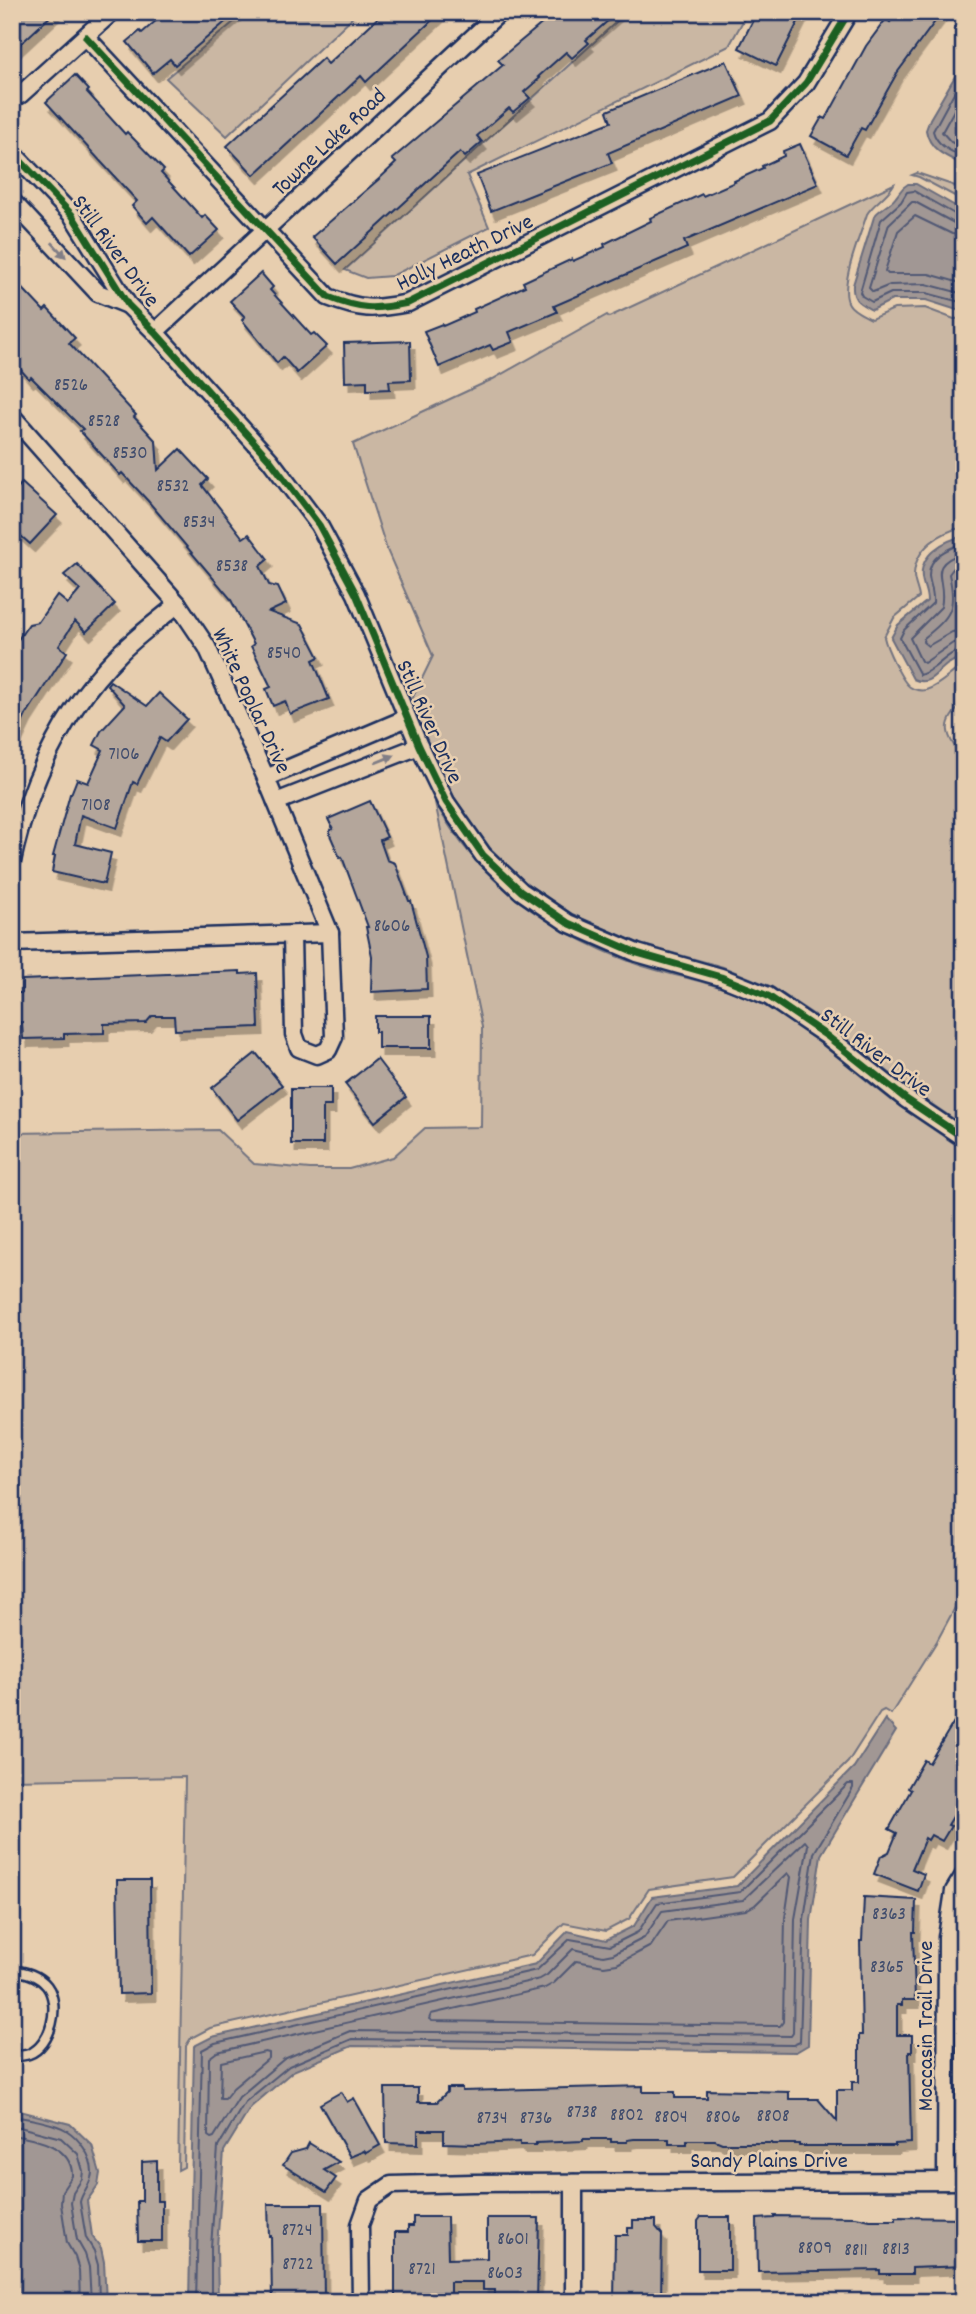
<svg xmlns="http://www.w3.org/2000/svg" width="976" height="2314" font-family="Dekko,sans-serif">
<style>
.green{fill:#cab7a3;stroke:#727380;stroke-width:2}
.water{fill:#a19794;stroke:#6b6d7e;stroke-width:2}
.lines{fill:none;stroke-linecap:round;stroke-linejoin:round}
.shore{stroke:#515974;stroke-width:2}
.building{fill:#b4a69b;stroke:#1b2f5e;stroke-width:2;filter:url(#shadow)}
.lane-casing{stroke:#1b2f5e;stroke-width:13}
.street-casing{stroke:#1b2f5e;stroke-width:21}
.lane{stroke:#e7ceaf;stroke-width:8}
.street{stroke:#e7ceaf;stroke-width:16}
.cycleway-casing{stroke:#e7ceaf;stroke-width:11}
.cycleway{stroke:#1b5e20;stroke-width:7}
.oneway{fill:#817e86}
.labels{text-anchor:middle;stroke-width:5;stroke-linejoin:round;paint-order:stroke}
.number-label{font-size:19px;fill:#414d6d}
.street-label{font-size:23px;fill:#1b2f5e;stroke:#e7ceaf}
</style>
<defs>
<filter id="shadow"><feDropShadow dx="4.5" dy="8" stdDeviation="0" flood-color="#0004"/></filter>
</defs>
<rect width="100%" height="100%" fill="#e7ceaf"/>
<filter id="ink" filterUnits="userSpaceOnUse"><feTurbulence type="fractalNoise" baseFrequency=".0143" numOctaves="2"/><feDisplacementMap in="SourceGraphic" scale="14" xChannelSelector="R" yChannelSelector="G"/><feConvolveMatrix kernelMatrix="1 2 1 2 8 2 1 2 1" color-interpolation-filters="sRGB"/></filter>
<g filter="url(#ink)">
<g class="green">
<path d="M246,12H358L227,136L166,78Z"/>
<path d="M627,12H748L729,46L467,175L489,227L392,276L366,278L345,270Z"/>
<path d="M917,173L964,189V201L919,177L912,175Z"/>
<path d="M894,184C887,197 874,202 867,214C861,234 838,286 849,304C853,311 864,315 871,319L894,309L925,308L954,319L964,318V527C940,532 915,548 914,575C914,583 918,589 919,597L894,618L884,637C886,647 902,682 910,687C914,690 921,691 926,690C940,686 951,672 964,665V703C939,724 946,736 964,759V1126L911,1090L832,1027L772,987L723,967L640,944L572,914L526,883L490,848L454,797L427,742L418,720L413,697L433,656L387,550L353,444L493,379L607,315L609,317Z"/>
<path d="M435,802C479,883 549,931 634,963C677,978 724,983 765,1006C815,1034 856,1074 902,1108C922,1122 943,1136 964,1150V1591L937,1641L891,1714L884,1710L880,1712L848,1762L733,1877L649,1889L629,1919L606,1931L564,1923L532,1955L210,2028L191,2038L186,2046L184,2167L178,2170L185,1777L12,1780V1133L218,1130L254,1164L310,1169H349L393,1157L425,1128L481,1127L482,1027Z"/>
</g>
<g class="water">
<path d="M964,61V165C947,157 929,150 926,130L930,119Z"/>
<path d="M908,184H916L964,211V310H957L926,300H892L872,310C860,303 852,301 853,285L874,217C879,208 890,206 896,197C901,191 901,188 908,184Z"/>
<path d="M964,536V655C959,658 953,661 948,664C936,672 930,687 913,679L891,638L898,625L927,601C927,592 923,586 922,578C919,554 945,540 964,536Z"/>
<path d="M885,1719L896,1731L821,1855L811,1920L808,2045L796,2052L352,2046L293,2071L251,2107L224,2151L217,2247L218,2302H189L194,2046L212,2037L536,1964L568,1931L606,1940L634,1926L652,1897L737,1886L854,1767Z"/>
<path d="M12,2109L70,2124L92,2145L100,2173L98,2185L87,2201L92,2236L101,2248L104,2262L106,2302H12Z"/>
</g>
<g class="lines">
<g class="shore">
<path d="M964,74L933,131C937,146 951,151 964,158"/>
<path d="M964,92L942,132L951,142L964,148"/>
<path d="M964,216H958L914,191L907,192L901,202L881,220L860,292L862,296L872,302L891,293H926L964,303"/>
<path d="M964,225L954,223L915,202H912L889,224L869,288L873,292L890,285L926,284L964,294"/>
<path d="M964,236L952,234L915,216L898,231L885,271L888,274H929L964,284"/>
<path d="M964,543C949,548 928,556 929,576C930,585 934,593 933,603L904,630L900,638L920,675C937,670 946,652 964,649"/>
<path d="M964,552C923,567 948,578 941,607L910,638L921,661L924,663L953,643L964,641"/>
<path d="M964,563L955,566L949,574C957,609 951,616 924,638L923,642L928,646L952,632L964,630"/>
<path d="M805,1841L808,1845L795,1919L793,2033L791,2036L350,2031L284,2059L239,2097L214,2137L211,2138L208,2136L209,2058L217,2052L540,1979L547,1975L573,1949L603,1956L613,1954L644,1938L662,1911L743,1900Z"/>
<path d="M788,1873L791,1877L785,1918L783,2022L780,2026L432,2021L429,2019L431,2014L545,1988L554,1983L576,1961L604,1966L617,1964L651,1946L668,1921L746,1910L755,1905Z"/>
<path d="M265,2052L269,2053V2058L233,2088L225,2098H220L221,2062Z"/>
<path d="M12,2116C26,2118 54,2123 66,2130C79,2138 92,2156 92,2172C92,2184 82,2191 80,2202L86,2238L94,2251L98,2265L99,2302"/>
<path d="M12,2125L61,2138L78,2154L83,2171L82,2179L73,2193L71,2203L77,2240L85,2254L89,2267L91,2302"/>
<path d="M12,2135C36,2139 73,2146 72,2176L62,2191L61,2204L67,2243L75,2257L79,2270L80,2302"/>
<path d="M196,2302L202,2050L215,2043L537,1970L570,1939L610,1946L638,1932L657,1903L740,1892L848,1784H853V1788L814,1853L804,1919L800,2042L793,2045L352,2039L289,2066L245,2102L218,2147L211,2247V2302"/>
</g>
</g>
<g class="building">
<path d="M12,12H55L12,52Z"/>
<path d="M166,12H237L175,65L170,59L153,73L127,42L140,31L142,33Z"/>
<path d="M384,12H441L366,82L361,76L254,175L227,146L323,58L328,64Z"/>
<path d="M556,12H618L586,40L589,43L572,58L566,52L538,77L540,78L524,92L530,98L513,112L509,108L477,136L482,142L465,157L460,152L337,264L312,237L379,179L396,163L392,159L503,65L498,60Z"/>
<path d="M757,12H803L776,66L739,48Z"/>
<path d="M898,12H942L897,73L865,130L861,128L846,155L811,136L822,117L826,119L866,46L886,19L890,22Z"/>
<path d="M726,61L742,96L608,153L612,163L491,211L477,175L611,122L607,111Z"/>
<path d="M75,75L89,90L87,92L125,134L127,132L164,170L161,173L184,198L202,218L205,215L219,230L189,257L153,217L147,223L132,206L137,201L46,102Z"/>
<path d="M800,144L818,184L684,241L687,248L554,306L557,312L509,332L513,342L493,350L490,345L439,367L424,331L442,324L443,326L475,312L474,309L525,286L523,282L572,259L573,261L605,247L604,244L651,221L650,218L702,194L703,196L735,182L734,181L763,168L762,166L784,156L783,151Z"/>
<path d="M261,273L273,287L270,290L311,335L314,333L327,346L297,373L283,357L277,363L242,320L245,317L230,301Z"/>
<path d="M12,277L44,311L47,308L75,338L69,343L136,415L134,417L156,441L158,470L180,449L208,479L202,485L243,538L249,534L268,559L260,566L269,585L278,587L286,604L269,612L302,624L319,657L313,660L329,699L290,714L285,701L273,706L266,689L271,687L251,646L254,644L230,598L148,501L122,473L120,475L80,431L83,429L31,377L29,379L12,360Z"/>
<path d="M410,341L411,380L389,381L390,389L367,390V381L345,382L344,343Z"/>
<path d="M22,483L57,515L30,544L12,528V494Z"/>
<path d="M77,564L115,604L86,632L75,621L59,646L67,652L26,715L12,745V648L29,624L38,622L57,595L68,604L80,590L64,575Z"/>
<path d="M110,681L147,706L159,693L187,719L166,742L160,738L137,784L133,782L117,828L81,815L75,844L111,853L104,884L52,872L55,856H53L70,794H71L77,779L88,783L103,750L94,745L101,731L125,705L107,685Z"/>
<path d="M370,801L387,837L380,840L387,860L395,863L409,901H411L426,957L427,989L371,992L372,956L366,927H368L342,857L340,858L330,835V830L333,829L328,819Z"/>
<path d="M240,971V974L257,973L259,1027L175,1030L174,1016H152L146,1023L104,1024V1033L64,1034V1038L23,1039L22,1022H12V993H22V980Z"/>
<path d="M375,1016H431V1048H378V1032H375Z"/>
<path d="M256,1053L282,1085L237,1120L212,1088Z"/>
<path d="M377,1059L406,1097L375,1122L345,1084Z"/>
<path d="M307,1088H331V1106H323V1144H291V1089H307Z"/>
<path d="M964,1705V1798L948,1825L951,1826L942,1841L931,1835L928,1840L925,1838L912,1869L924,1874L918,1891L874,1874L881,1856L889,1852L897,1833L889,1829L911,1790L908,1788L924,1760L929,1763Z"/>
<path d="M117,1880H150L151,1993L119,1994Z"/>
<path d="M864,1897L916,1900L915,1932H913L915,2000H902V2005H897V2035H912V2052H909L911,2143L895,2144V2146H799V2144H772V2143H722L715,2140H687V2144H669V2139H634L627,2140V2142H611V2139H583V2141L536,2143V2145H520V2142L476,2144L444,2143V2130H418V2144L386,2143L385,2088H418V2102H437L447,2092V2088H462V2091L643,2086V2092H675V2098H707V2090L789,2092V2099H818L837,2121V2090H852V2082H859V2035H862L860,1941H862Z"/>
<path d="M341,2092L347,2102L354,2098L380,2145L366,2153L364,2151L350,2157L320,2104Z"/>
<path d="M309,2143L339,2162L324,2170L336,2178L326,2192L283,2165L291,2153L306,2149Z"/>
<path d="M157,2161V2201H162V2241H138L137,2201H142V2162Z"/>
<path d="M268,2204H323L324,2302H272L271,2236H269Z"/>
<path d="M774,2216L856,2217L870,2220H896V2217L964,2218V2266L912,2268V2274H880V2270L758,2272L757,2219L774,2218Z"/>
<path d="M413,2217H447L448,2259L487,2258V2218H539L537,2302H495V2290H483V2282H450V2302H395V2232H408V2226H413Z"/>
<path d="M701,2217H730V2270H698V2221Z"/>
<path d="M633,2220H656V2227L662,2234L661,2302H614L615,2235H628V2228H633Z"/>
</g>
<g class="lines">
<g class="lane-casing">
<path id="lane" d="M12,1970C26,1972 38,1975 47,1986C61,2005 51,2046 29,2054C24,2056 17,2056 12,2056"/>
</g>
<g class="street-casing">
<g id="street">
<path d="M86,37L328,297C361,310 373,310 408,303L770,121L806,83L849,12"/>
<path d="M20,95L112,12"/>
<path d="M12,152L72,215L128,305L155,332L270,460L319,525L356,594L419,746L446,802L483,855L521,891L568,923L637,953L721,977L768,996L827,1036L906,1099L964,1138"/>
<path d="M12,201L98,293L128,305"/>
<path d="M155,332L500,12"/>
<path d="M12,416L178,604L207,647L266,778L330,933L334,1037L328,1050L317,1055L299,1048L294,1034L292,935"/>
<path d="M266,778L407,718"/>
<path d="M276,802L419,746"/>
<path d="M12,861C29,783 63,710 120,653C138,635 159,620 178,604"/>
<path d="M12,943L330,933"/>
<path d="M946,2181L947,1937L954,1891L964,1875"/>
<path d="M574,2183V2302"/>
<path d="M361,2302L360,2225L369,2200L391,2185L472,2183L964,2181"/>
</g>
</g>
<use href="#lane" class="lane"/>
<use href="#street" class="street"/>
<g class="cycleway-casing">
<g id="cycleway">
<path d="M86,37L328,297C361,310 373,310 408,303L770,121L806,83L849,12"/>
<path d="M12,152L72,215L128,305L155,332L270,460L319,525L356,594L419,746L446,802L483,855L521,891L568,923L637,953L721,977L768,996L827,1036L906,1099L964,1138"/>
</g>
</g>
<use href="#cycleway" class="cycleway"/>
</g>
<defs><path id="oneway-solid" d="M-6-.8H1V-3.2L6.5 0L1 3.2V.8H-6Z" transform="scale(1.75)"/></defs>
<g class="oneway">
<use href="#oneway-solid" transform="translate(59 250) rotate(47)"/>
<use href="#oneway-solid" transform="translate(385 759) rotate(-22)"/>
</g>
</g>
<g class="labels">
<g class="number-label">
<text x="71" y="390">8526</text>
<text x="104" y="426">8528</text>
<text x="130" y="458">8530</text>
<text x="173" y="491">8532</text>
<text x="199" y="527">8534</text>
<text x="232" y="571">8538</text>
<text x="284" y="658">8540</text>
<text x="124" y="759">7106</text>
<text x="96" y="810">7108</text>
<text x="392" y="931">8606</text>
<text x="889" y="1919">8363</text>
<text x="887" y="1972">8365</text>
<text x="582" y="2117">8738</text>
<text x="627" y="2120">8802</text>
<text x="773" y="2121">8808</text>
<text x="671" y="2122">8804</text>
<text x="723" y="2122">8806</text>
<text x="492" y="2123">8734</text>
<text x="536" y="2123">8736</text>
<text x="297" y="2235">8724</text>
<text x="513" y="2244">8601</text>
<text x="815" y="2253">8809</text>
<text x="896" y="2254">8813</text>
<text x="856" y="2255">8811</text>
<text x="298" y="2269">8722</text>
<text x="422" y="2274">8721</text>
<text x="505" y="2278">8603</text>
</g>
<g class="street-label">
<text transform="translate(328 141) rotate(-43)" y="8">Towne Lake Road</text>
<text transform="translate(117 250) rotate(54)" y="8">Still River Drive</text>
<text transform="translate(464 251) rotate(-26)" y="8">Holly Heath Drive</text>
<text transform="translate(253 700) rotate(65)" y="8">White Poplar Drive</text>
<text transform="translate(431 721) rotate(66)" y="8">Still River Drive</text>
<text transform="translate(877 1051) rotate(37)" y="8">Still River Drive</text>
<text transform="translate(924 2026) rotate(-90)" y="8">Moccasin Trail Drive</text>
<text x="769" y="2167">Sandy Plains Drive</text>
</g>
</g>
<rect width="976" height="2314" fill="none" stroke="#e7ceaf" stroke-width="42"/>
<rect x="21" y="21" width="934" height="2272" fill="none" stroke="#1b2f5e" stroke-width="2.5" filter="url(#ink)"/>
</svg>
